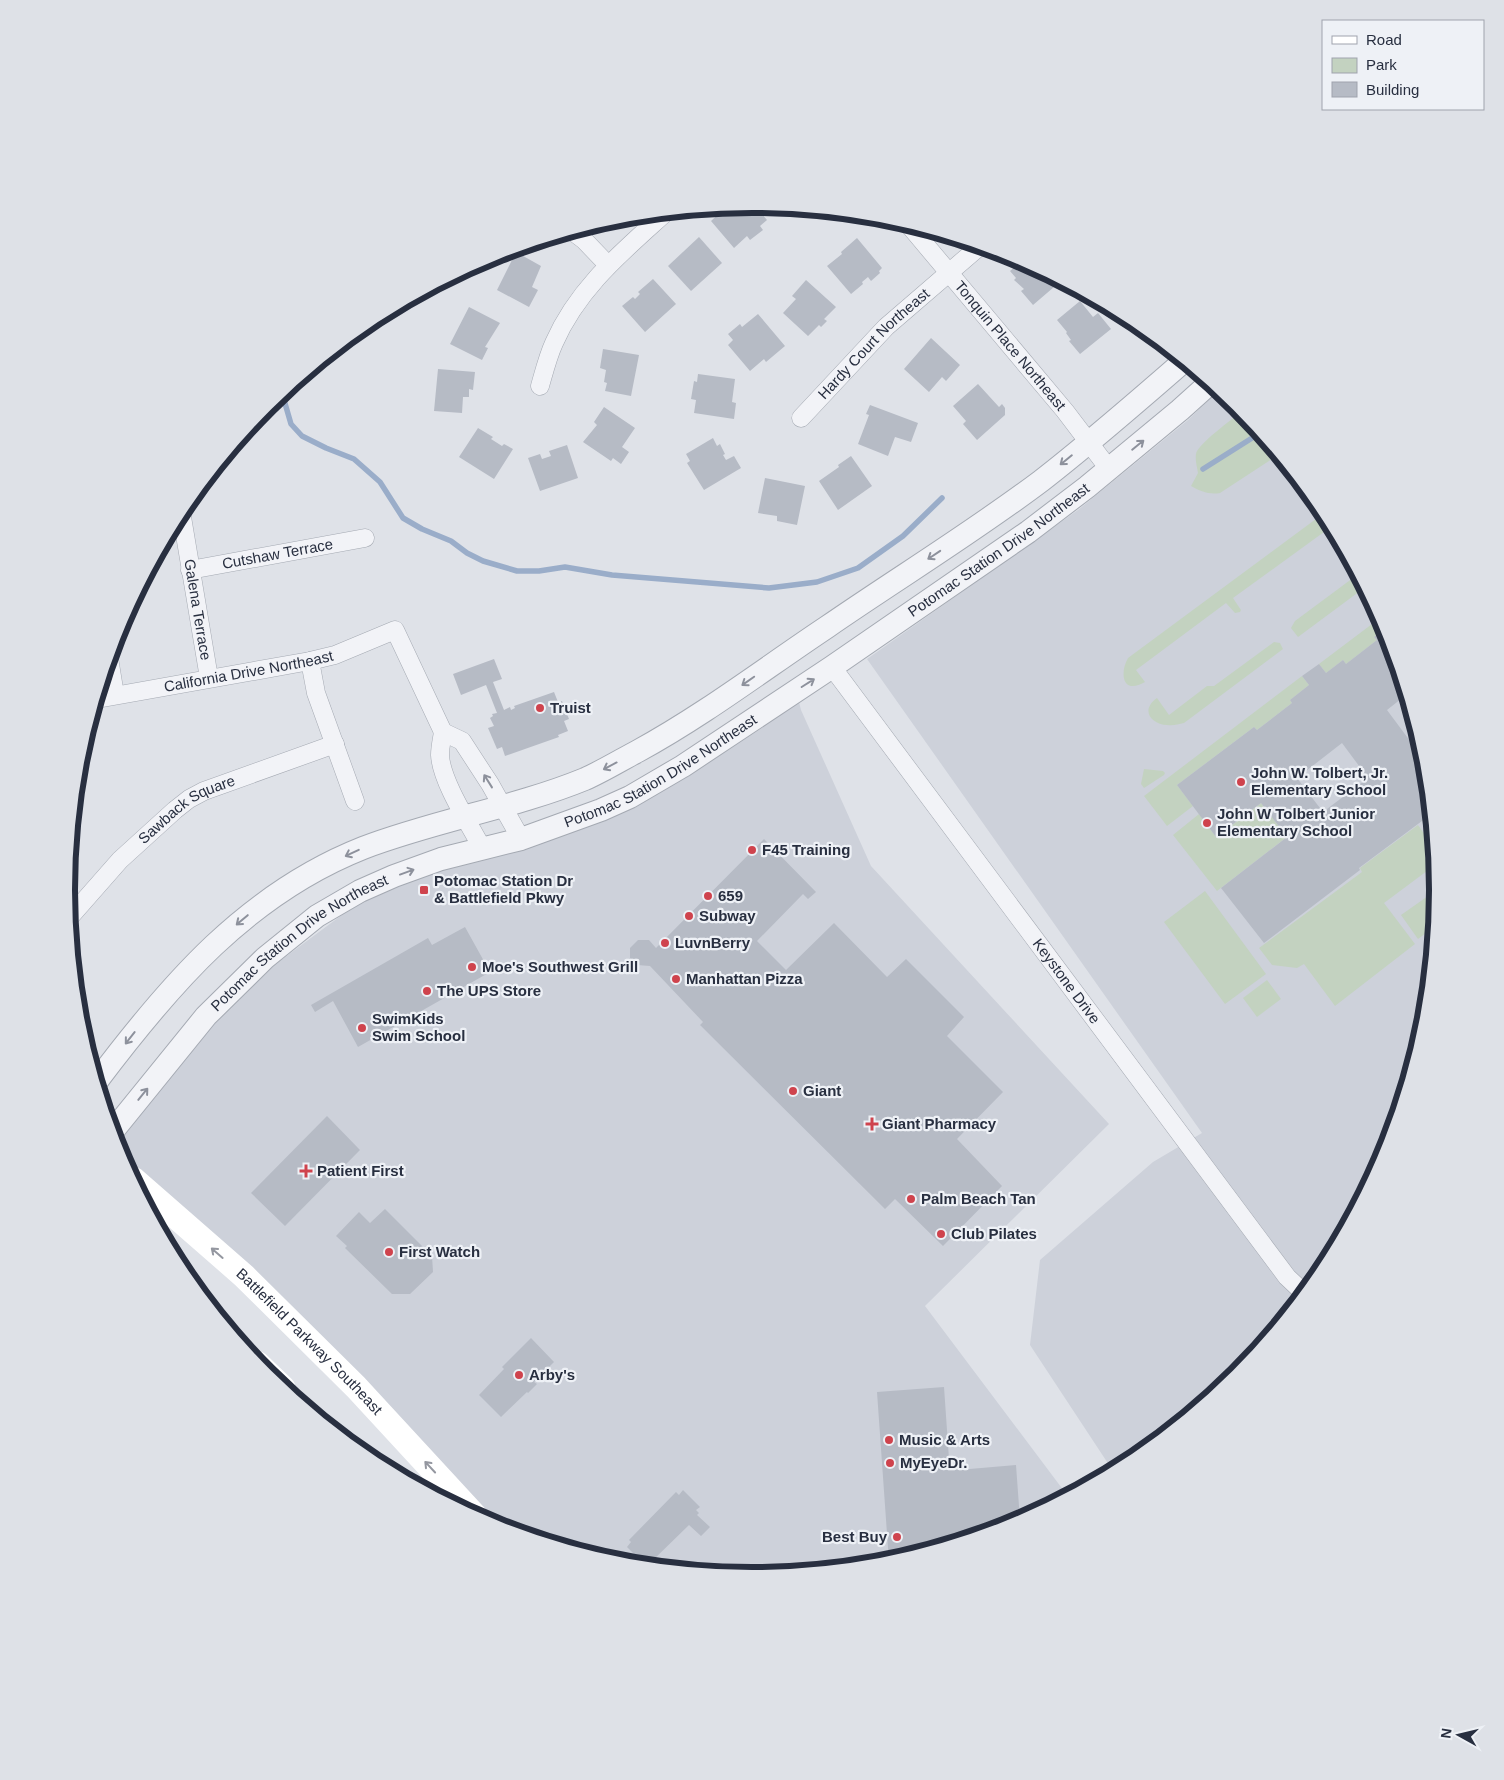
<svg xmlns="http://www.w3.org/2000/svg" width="1504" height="1780" font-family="Arial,sans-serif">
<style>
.built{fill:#cdd1da}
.green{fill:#c3d2c0}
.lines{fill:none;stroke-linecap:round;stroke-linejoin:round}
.stream{stroke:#9aadc9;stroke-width:5.5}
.building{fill:#b6bbc5;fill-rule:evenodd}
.minor-casing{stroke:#a4a9b2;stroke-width:19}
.tertiary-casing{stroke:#a4a9b2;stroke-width:24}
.minor{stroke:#f2f3f7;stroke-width:18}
.tertiary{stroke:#f2f3f7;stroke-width:22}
.secondary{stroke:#fff;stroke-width:25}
.oneway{stroke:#8d919c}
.oneway2{stroke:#9497a0}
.poi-dot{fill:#cf434d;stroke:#eef1f6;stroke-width:2}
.labels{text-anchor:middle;stroke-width:4.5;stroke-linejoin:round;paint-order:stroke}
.street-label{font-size:15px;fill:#282f40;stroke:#eef1f6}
.poi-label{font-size:15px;font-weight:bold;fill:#282f40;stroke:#eef1f6;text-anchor:start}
.rim{fill:none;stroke:#282f40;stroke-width:6}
</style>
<rect width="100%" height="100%" fill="#dfe2e8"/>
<g class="built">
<path d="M1219,390L1237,405L1322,509L1386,628L1425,756L1438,890L1425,1024L1385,1153L1322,1271L1237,1375L1133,1460L1113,1471L1030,1345L1040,1260L1153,1162L1202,1133L867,659L1078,510L1188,420Z"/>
<path d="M796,690L801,710L871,866L1109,1124L925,1306L1067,1495L1014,1524L886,1563L752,1576L618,1563L489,1523L475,1516L133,1179L118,1152L112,1132L206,1016L354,906L441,859L558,827Z"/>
</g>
<g class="green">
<path d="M1242,412L1278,455L1220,493C1209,495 1200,491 1191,486L1198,473C1197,467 1195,460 1196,454C1197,445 1233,418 1242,412Z"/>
<path d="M1324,513L1337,537L1335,541L1330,539L1324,532L1233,598L1241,610L1240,612L1235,613L1226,603L1136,670L1145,682C1123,695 1119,674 1128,658Z"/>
<path d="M1357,575L1364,588L1298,637L1291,628L1295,621Z"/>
<path d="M1380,618L1386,628L1374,637L1377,640L1346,664L1343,660L1326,673L1319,664Z"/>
<path d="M1274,642L1280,643L1283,649L1184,723C1178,724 1174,726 1167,725C1151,724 1140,710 1157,698L1169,715L1207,686H1214Z"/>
<path d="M1302,676L1309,685L1290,700L1292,703L1257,730L1254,727L1177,785L1193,806L1167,826L1144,796Z"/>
<path d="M1144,769L1163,771L1165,773L1164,775L1144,788L1141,784Z"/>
<path d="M1261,803L1287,837L1217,891L1173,835L1199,814L1216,837Z"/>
<path d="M1418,825L1433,846L1435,865L1384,903L1415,944L1335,1006L1304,964L1297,968L1272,965L1259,948L1362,872L1360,868Z"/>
<path d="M1438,889L1434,927L1418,939L1401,915Z"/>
<path d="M1205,891L1266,974L1225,1004L1164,922Z"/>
<path d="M1267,980L1281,999L1257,1017L1243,998Z"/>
</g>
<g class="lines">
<g class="stream">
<path d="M282,393L291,424L302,436L326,448L354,459L380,482L403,518L422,529L451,541L467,553L483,561L517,571H539L565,567L612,575L769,588L817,582L858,568L903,536L942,498"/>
<path d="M1203,469L1260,433"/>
</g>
</g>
<g class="building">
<path d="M753,204L767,220L760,226L763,230L750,240L747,236L734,248L711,221L725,208L728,212L735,206Z"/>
<path d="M699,237L722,263L691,291L668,266Z"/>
<path d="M857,238L882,268L879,271L880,273L871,281L868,277L862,282L863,284L851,294L827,266L842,254L841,252Z"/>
<path d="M516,252L541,266L532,287L538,290L529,307L497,290Z"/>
<path d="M1022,261L1061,281L1033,305L1021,291L1024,289L1014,280L1016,278L1010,271Z"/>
<path d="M653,279L676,304L645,332L622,306L633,297L635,299L640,294L638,292Z"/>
<path d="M806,280L836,307L824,319L827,321L821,327L819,325L808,336L783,313L796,299L792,296Z"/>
<path d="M1080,301L1093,317L1098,313L1111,329L1080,354L1069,341L1071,340L1066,333L1067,332L1057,320Z"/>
<path d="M469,307L500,323L485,347L488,348L482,360L450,344Z"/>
<path d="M758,314L785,346L766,362L764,359L750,371L728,345L733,340L728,334L740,324L742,327Z"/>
<path d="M931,338L960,365L946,381L942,377L929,392L904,369Z"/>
<path d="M603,349L639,355L631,396L605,391L607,383L604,382L606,370L600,368Z"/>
<path d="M438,369L475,372L473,390L469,389V397H463L462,413L434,411Z"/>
<path d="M698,374L735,379L732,402L736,403L734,419L694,413L696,400L691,399L694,381L697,382Z"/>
<path d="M978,384L999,407L1002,404L1005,408V415L977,440L963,424L966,421L953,406Z"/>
<path d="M870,405L918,423L911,442L895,437L888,456L858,444L869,415L866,414Z"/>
<path d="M604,407L635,428L622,447L629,452L621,464L613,458L611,461L583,442L597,425L594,422Z"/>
<path d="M478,428L493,437L491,439L502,446L504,444L513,449L494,479L459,457Z"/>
<path d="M713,438L717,446L720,444L725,454L723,455L726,460L734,456L741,468L704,490L687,463L690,461L686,454Z"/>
<path d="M567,445L578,478L540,491L528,458L540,454L542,459L551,456L549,451Z"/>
<path d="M851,456L872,486L838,510L819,481L839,467L838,465Z"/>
<path d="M765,478L805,486L797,525L777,521V516L758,513Z"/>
<path d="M1386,628L1406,695L1387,710L1413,745L1420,740L1425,756L1430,815L1359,868L1360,870L1264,943L1221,888L1287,837L1261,803L1216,837L1177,785L1254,727L1257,730L1292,703L1290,700L1309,685L1302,676L1319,664L1326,673L1343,660L1346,664L1377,640L1374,637ZM1342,743L1368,778L1323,812L1297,778Z"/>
<path d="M494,659L502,679L493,682L504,710L510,707L511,710L515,708L514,706L554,692L558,702L562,701L569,719L564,721L568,731L558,735L559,737L505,756L502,747L497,749L488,728L494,726L490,718L493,716L492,714L497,713L486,685L461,695L453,674Z"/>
<path d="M764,839L816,892L808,899L803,894L757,941L786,970L834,923L887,977L906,959L964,1017L947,1036L1003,1092L957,1139L1002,1186L943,1246L895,1199L885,1209L700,1025L703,1022L650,966L637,965L630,958V948L638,940H649L656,948Z"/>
<path d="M465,927L490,972L358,1047L333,1001L315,1012L311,1005L428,938L432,945Z"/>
<path d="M327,1116L360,1150L285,1226L251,1193Z"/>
<path d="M385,1209L432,1256L433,1272L410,1294H392L345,1248L347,1246L336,1236L359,1212L370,1223Z"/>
<path d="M531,1338L554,1362L534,1382L537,1384L528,1393L527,1392L501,1417L479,1395L504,1369L502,1367Z"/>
<path d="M944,1387L949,1459H957L958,1470L1016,1465L1020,1520L1014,1524L889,1562L877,1392Z"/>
<path d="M683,1490L700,1507L696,1510L699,1513L697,1515L710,1527L701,1536L689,1525L651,1562L648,1559L644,1564L627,1547L631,1542L629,1540L676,1492L679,1495Z"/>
</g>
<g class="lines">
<g class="minor-casing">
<g id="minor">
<path id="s1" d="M908,224L1065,411L1109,469"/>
<path d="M572,231L584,240L608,265"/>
<path d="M540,386C544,372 548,356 554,343C578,288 622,252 665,213"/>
<path id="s2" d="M801,418L886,327L980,246"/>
<path id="s3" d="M181,511L209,678"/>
<path id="s4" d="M190,570L365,538"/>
<path d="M109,658L115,695"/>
<path d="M310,661L316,693L355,801"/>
<path id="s5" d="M832,667L1287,1277L1304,1293"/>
<path id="s6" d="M97,699L310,661L335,655L395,630L443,732"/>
<path d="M482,848C470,825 441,781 440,755C440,747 442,739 443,732L462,741L490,784L521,839"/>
<path id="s7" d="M69,918L120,860L175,810L189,799L204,791L335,744"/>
</g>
</g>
<g class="tertiary-casing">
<g id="tertiary">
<path d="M97,1081C170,984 247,894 363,848C436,820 514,808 585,779C603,771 621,760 638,751C704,715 764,669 827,627C898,578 972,533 1041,481C1090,443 1137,402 1184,361"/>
<path id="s8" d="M112,1132L206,1016L265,958L317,916L360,891L394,876L441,859L521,839L601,810L630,797L683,766L832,667L1028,532L1087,487L1180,410L1210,383"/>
</g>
</g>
<use href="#minor" class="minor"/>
<use href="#tertiary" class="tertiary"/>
<g class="secondary">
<path id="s9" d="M133,1179L244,1276L356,1387L475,1516"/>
<path d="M258,1364L283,1388"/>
</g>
</g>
<defs><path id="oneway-shaft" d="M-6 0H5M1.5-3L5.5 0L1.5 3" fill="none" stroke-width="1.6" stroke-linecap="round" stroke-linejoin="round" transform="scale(1.25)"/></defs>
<g class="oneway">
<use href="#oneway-shaft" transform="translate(1138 445) rotate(-39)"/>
<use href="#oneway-shaft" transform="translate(1066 460) rotate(141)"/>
<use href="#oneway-shaft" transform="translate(934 555) rotate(146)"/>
<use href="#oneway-shaft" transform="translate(748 681) rotate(145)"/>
<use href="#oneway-shaft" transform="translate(808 683) rotate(-32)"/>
<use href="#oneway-shaft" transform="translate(610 766) rotate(152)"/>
<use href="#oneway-shaft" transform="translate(488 781) rotate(-122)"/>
<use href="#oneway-shaft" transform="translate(352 853) rotate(155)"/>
<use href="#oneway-shaft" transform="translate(407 872) rotate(-20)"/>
<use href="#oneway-shaft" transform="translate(242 920) rotate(140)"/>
<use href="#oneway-shaft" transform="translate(130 1038) rotate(128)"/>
<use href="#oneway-shaft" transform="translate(143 1094) rotate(-51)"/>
</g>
<g class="oneway2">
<use href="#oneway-shaft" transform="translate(217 1253) rotate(-139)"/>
<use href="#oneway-shaft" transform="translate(430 1467) rotate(-133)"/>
</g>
<g class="poi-dot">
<circle cx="540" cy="708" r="5"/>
<circle cx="1241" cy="782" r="5"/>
<circle cx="1207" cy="823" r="5"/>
<circle cx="752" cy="850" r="5"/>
<rect x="419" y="885" width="10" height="10" rx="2.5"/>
<circle cx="708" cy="896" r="5"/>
<circle cx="689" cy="916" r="5"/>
<circle cx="665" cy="943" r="5"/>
<circle cx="472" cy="967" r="5"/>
<circle cx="676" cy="979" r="5"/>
<circle cx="427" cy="991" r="5"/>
<circle cx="362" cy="1028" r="5"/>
<circle cx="793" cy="1091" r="5"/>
<path d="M869.5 1116.5h5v5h5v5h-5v5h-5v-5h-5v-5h5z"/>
<path d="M303.5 1163.5h5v5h5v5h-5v5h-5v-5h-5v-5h5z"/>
<circle cx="911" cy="1199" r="5"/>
<circle cx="941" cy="1234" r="5"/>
<circle cx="389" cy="1252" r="5"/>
<circle cx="519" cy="1375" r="5"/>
<circle cx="889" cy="1440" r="5"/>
<circle cx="890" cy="1463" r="5"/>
<circle cx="897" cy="1537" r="5"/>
</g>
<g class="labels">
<g class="street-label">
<text dy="5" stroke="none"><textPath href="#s2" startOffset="104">Hardy Court Northeast</textPath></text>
<text dy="5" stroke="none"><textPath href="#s1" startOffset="159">Tonquin Place Northeast</textPath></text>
<text dy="5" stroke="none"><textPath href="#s8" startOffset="1079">Potomac Station Drive Northeast</textPath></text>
<text dy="5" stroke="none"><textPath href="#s4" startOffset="89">Cutshaw Terrace</textPath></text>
<text dy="5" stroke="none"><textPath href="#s3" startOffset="100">Galena Terrace</textPath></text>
<text dy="5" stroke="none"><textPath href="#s6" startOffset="154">California Drive Northeast</textPath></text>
<text dy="5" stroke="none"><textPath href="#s8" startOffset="674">Potomac Station Drive Northeast</textPath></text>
<text dy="5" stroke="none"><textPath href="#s7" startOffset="162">Sawback Square</textPath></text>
<text dy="5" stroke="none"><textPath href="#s8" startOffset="269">Potomac Station Drive Northeast</textPath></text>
<text dy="5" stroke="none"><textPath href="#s5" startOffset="392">Keystone Drive</textPath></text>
<text dy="5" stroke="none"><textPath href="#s9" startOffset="240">Battlefield Parkway Southeast</textPath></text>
</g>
<g class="poi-label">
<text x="550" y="713">Truist</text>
<text x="1251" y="778">John W. Tolbert, Jr.<tspan x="1251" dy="17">Elementary School</tspan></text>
<text x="1217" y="819">John W Tolbert Junior<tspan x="1217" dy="17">Elementary School</tspan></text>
<text x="762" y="855">F45 Training</text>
<text x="434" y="886">Potomac Station Dr<tspan x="434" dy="17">&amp; Battlefield Pkwy</tspan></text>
<text x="718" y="901">659</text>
<text x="699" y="921">Subway</text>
<text x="675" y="948">LuvnBerry</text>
<text x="482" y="972">Moe's Southwest Grill</text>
<text x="686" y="984">Manhattan Pizza</text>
<text x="437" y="996">The UPS Store</text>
<text x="372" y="1024">SwimKids<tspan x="372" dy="17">Swim School</tspan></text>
<text x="803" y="1096">Giant</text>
<text x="882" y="1129">Giant Pharmacy</text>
<text x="317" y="1176">Patient First</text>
<text x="921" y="1204">Palm Beach Tan</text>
<text x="951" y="1239">Club Pilates</text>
<text x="399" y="1257">First Watch</text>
<text x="529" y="1380">Arby's</text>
<text x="899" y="1445">Music &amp; Arts</text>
<text x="900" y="1468">MyEyeDr.</text>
<text x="887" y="1542" text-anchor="end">Best Buy</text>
</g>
</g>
<path d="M0 0H1504V1780H0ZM75 890a677 677 0 1 1 1354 0a677 677 0 1 1-1354 0Z" fill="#dee1e7" fill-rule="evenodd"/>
<path class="rim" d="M75 890a677 677 0 1 1 1354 0a677 677 0 1 1-1354 0Z"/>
<rect x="1322" y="20" width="162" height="90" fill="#eef1f6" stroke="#9fa3ad"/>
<rect x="1332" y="36" width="25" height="8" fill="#ffffff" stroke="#9fa3ad"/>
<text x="1366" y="45" font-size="15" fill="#282f40">Road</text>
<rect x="1332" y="58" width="25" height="15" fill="#c3d2c0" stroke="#9fa3ad"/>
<text x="1366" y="70" font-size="15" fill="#282f40">Park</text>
<rect x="1332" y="82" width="25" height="15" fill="#b6bbc5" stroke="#9fa3ad"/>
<text x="1366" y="95" font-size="15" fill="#282f40">Building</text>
<g transform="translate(1459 1735) rotate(278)" stroke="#eef1f6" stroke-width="4" paint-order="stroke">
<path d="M0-4L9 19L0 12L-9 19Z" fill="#282f40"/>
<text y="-8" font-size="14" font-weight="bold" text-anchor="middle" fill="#282f40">N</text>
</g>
</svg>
